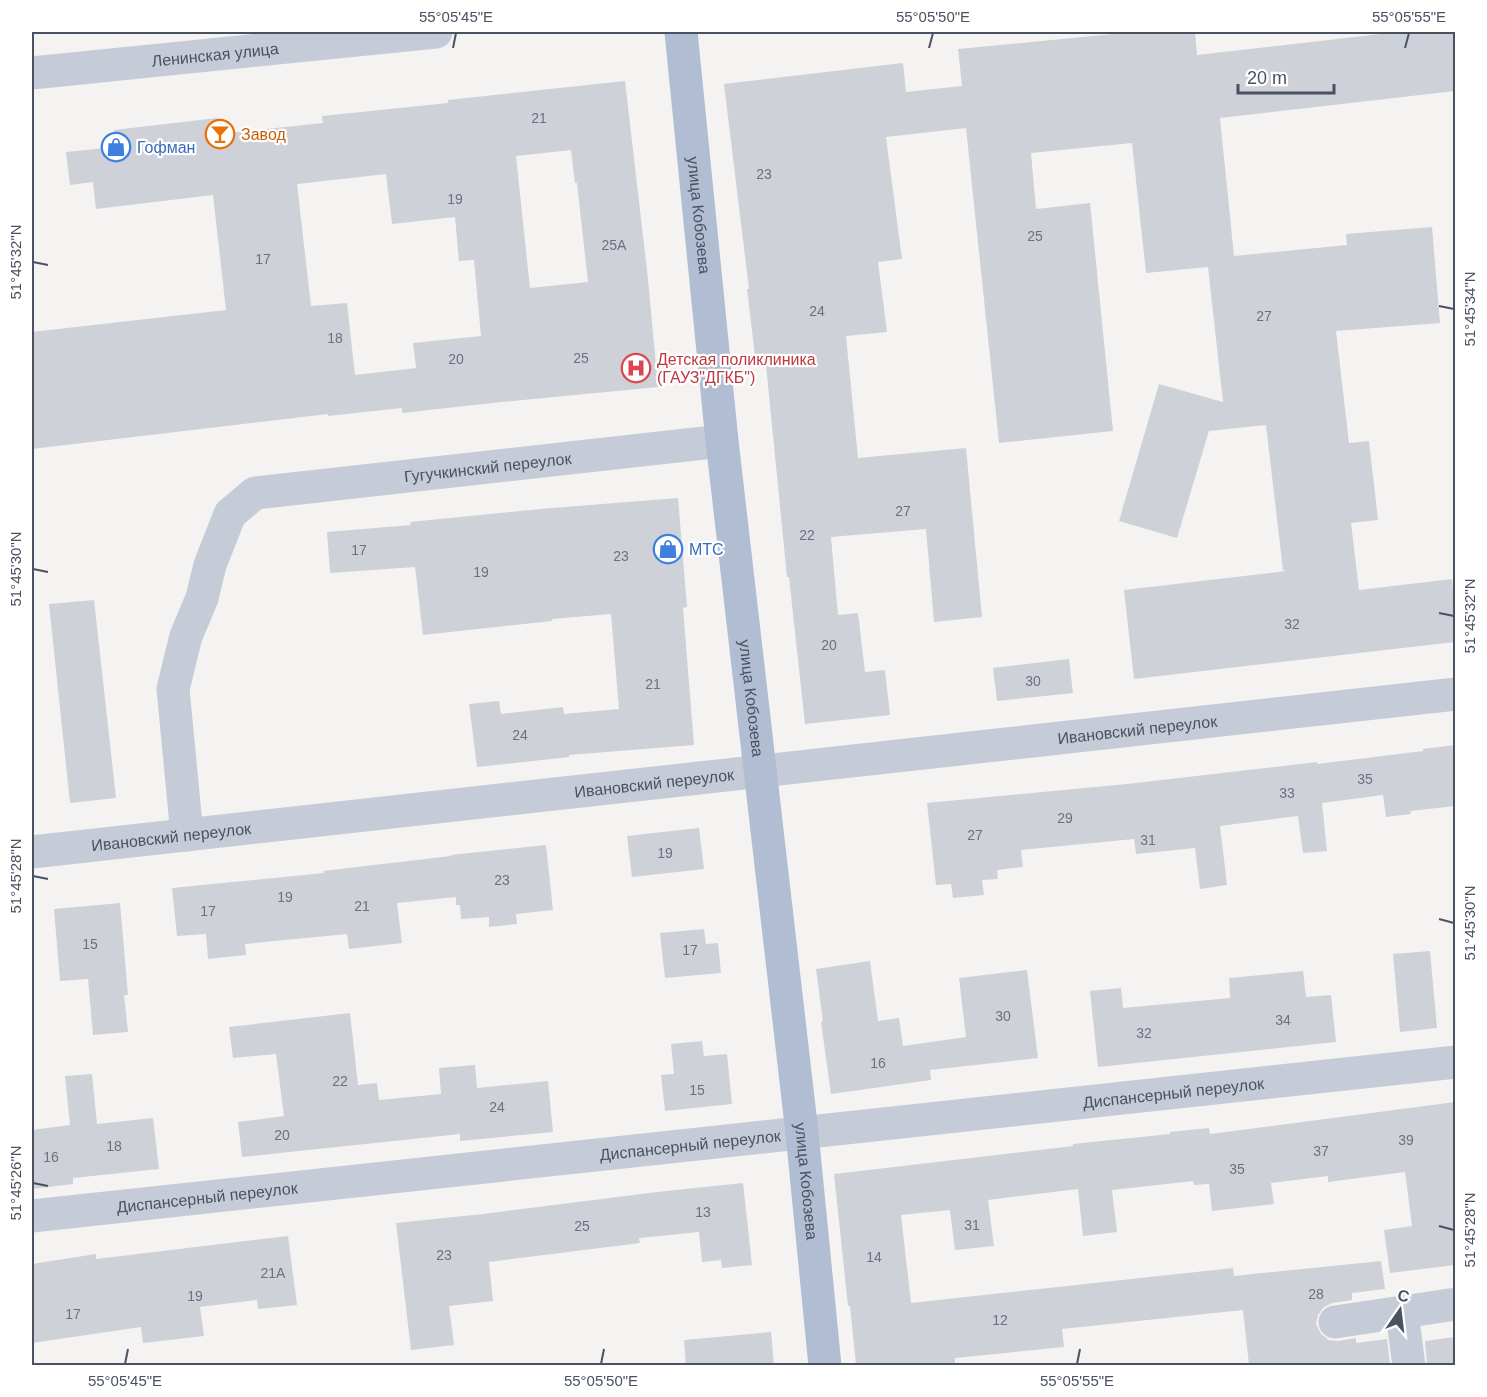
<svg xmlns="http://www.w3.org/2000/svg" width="1487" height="1397" font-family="Helvetica,sans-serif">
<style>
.building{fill:#ced1d8;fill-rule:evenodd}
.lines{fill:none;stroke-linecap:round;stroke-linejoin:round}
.minor{stroke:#c6ccd7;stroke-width:33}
.major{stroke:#b1bdd2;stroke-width:33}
.ticks{fill:none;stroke:#495261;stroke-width:2}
.labels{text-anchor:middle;stroke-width:4.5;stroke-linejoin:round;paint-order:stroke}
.number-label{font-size:14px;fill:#6a727f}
.street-label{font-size:16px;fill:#495261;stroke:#fff}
.food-label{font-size:16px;fill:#c56008;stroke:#fff;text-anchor:start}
.shop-label{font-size:16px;fill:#366cbe;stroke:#fff;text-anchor:start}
.health-label{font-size:16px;fill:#be3a42;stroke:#fff;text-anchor:start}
.neatline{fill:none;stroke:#495261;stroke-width:2}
.ticks-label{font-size:15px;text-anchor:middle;fill:#495261}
</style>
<rect width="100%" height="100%" fill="#f5f3f2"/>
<g class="building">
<path d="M1134,32H1195L1197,55L1398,32H1455V91L1220,118L1234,256L1347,245L1346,234L1432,227L1440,323L1336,331L1349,443L1369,441L1378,520L1351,523L1359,590L1452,579L1455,607V642L1134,679L1124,590L1286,571L1283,570L1266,425L1209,431L1177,538L1119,521L1159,384L1223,402L1208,267L1146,273L1132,143L1031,153L1036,209L1090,203L1113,431L999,443L966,128L886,137L902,259L878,262L887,332L846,336L858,458L966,448L982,617L934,622L926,529L831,537L838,615L858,613L865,672L885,670L890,715L805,724L789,577H787L765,355L755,356L747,289H749L724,84L903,63L906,92L962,86L958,49Z"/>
<path d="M625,81L648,279L658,387L502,402L402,413V408L328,416V414L32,449V332L226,310L213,195L96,209L93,182L70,185L66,152L116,147L114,130L217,118L220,134L323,123L322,116L448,103V100ZM571,150L575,183H577L588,282L530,288L516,156ZM386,174L392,224L455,217L459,261L474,260L481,336L413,343L416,368L355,375L347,303L311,306L297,184Z"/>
<path d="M678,498L687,607L683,608L694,745L569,755V757L477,767L469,704L499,701L501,714L563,707L564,714L619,709L611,614L552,619V621L423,635L415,567L330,573L327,532L411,525L410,522L540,509Z"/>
<path d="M94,600L116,798L70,803L49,604Z"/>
<path d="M1069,659L1073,693L997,701L993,668Z"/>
<path d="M1455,745V806L1410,811L1411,814L1386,817L1383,795L1322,803L1327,851L1303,853L1298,816L1220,826L1227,885L1200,889L1195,848L1136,854L1134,839L1021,850L1023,867L997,870L998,879L982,880L984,895L953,898L951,884L936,885L927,803L1127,784L1317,762V764L1423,751V749Z"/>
<path d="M699,828L704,869L632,877L627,836Z"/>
<path d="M546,845L553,910L516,914L517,924L489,927V917L461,919L460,905H456V897L397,903L402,943L349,949L347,934L245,944L246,955L208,959L206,934L177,936L172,888L324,873L323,871L451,856V855Z"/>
<path d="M120,903L128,995H124L128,1032L93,1035L88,979L60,981L54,909Z"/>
<path d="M704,929L706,944L718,943L721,973L665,978L660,933Z"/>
<path d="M1430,951L1437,1028L1400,1032L1393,954Z"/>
<path d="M870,961L878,1021L899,1018L903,1046L966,1037L959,978L1027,970L1038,1058L930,1070L931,1080L831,1094L821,1022L823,1021L816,969Z"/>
<path d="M1303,971L1306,997L1331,995L1336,1042L1098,1067L1090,991L1121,988L1123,1008L1230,998L1229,978Z"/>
<path d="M350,1013L358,1085L377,1083L379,1100L441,1094L439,1068L475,1065L477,1088L548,1081L553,1132L460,1141V1134L242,1157L238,1122L284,1116L276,1054L233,1058L229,1027Z"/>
<path d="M702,1041L704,1056L727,1054L732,1104L665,1111L661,1075L674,1074L671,1044Z"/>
<path d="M92,1074L97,1124L153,1118L159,1169L73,1178V1184L32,1189V1130L70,1125L65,1076Z"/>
<path d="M1455,1102V1265L1390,1273L1384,1230L1412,1226L1405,1172L1328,1182V1176L1271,1183L1274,1204L1212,1211L1209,1184L1194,1185L1193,1181L1112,1190L1117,1232L1083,1236L1078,1189L988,1200L994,1246L955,1250L950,1210L901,1215L911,1303L1233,1268L1234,1276L1381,1261L1385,1289L1352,1293V1300L1332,1303L1324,1307L1318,1315L1316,1324L1321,1334L1329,1340L1338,1341L1356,1338V1343L1387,1339L1390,1365H1249L1243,1310L1062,1329L1064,1347L955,1358V1365H856L850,1306H848L834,1174L1073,1146V1144L1170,1134V1132L1209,1128L1210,1134Z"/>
<path d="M743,1183L752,1265L722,1268L721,1260L702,1262L699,1232L639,1238L640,1243L489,1262L493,1301L449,1306L454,1345L411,1350L396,1223L483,1214L657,1192Z"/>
<path d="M288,1236L297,1305L258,1309L257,1300L200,1307L204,1336L143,1343L141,1327L32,1343V1264L96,1254V1259Z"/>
<path d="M771,1332L774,1365H686L684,1340Z"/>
<path d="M1455,1337V1365H1427L1425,1341Z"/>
</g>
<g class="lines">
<g class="minor">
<path id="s1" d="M32,73L436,32"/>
<path id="s2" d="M187,835L173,689L186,636L202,598L210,565L230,514L255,493L722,441"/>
<path id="s3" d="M32,852L1456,694"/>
<path id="s4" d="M32,1216L1456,1062"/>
<path d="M1402,1312L1409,1366"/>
<path d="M1335,1322L1456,1304"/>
</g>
<path class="major" id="s5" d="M681,32L722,441L802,1133L825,1366"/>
</g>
<path class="ticks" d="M453,48L456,33M929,48L933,33M1405,48L1409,33M33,262L48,265M1439,306L1454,309M33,569L48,572M1439,613L1454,616M33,876L48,879M1439,919L1454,923M33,1183L48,1186M1439,1226L1454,1230M125,1364L128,1349M601,1364L604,1349M1077,1364L1080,1349"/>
<defs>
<g id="bar-ring" transform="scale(1.5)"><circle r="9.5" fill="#fff" stroke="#e8710a" stroke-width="1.5"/><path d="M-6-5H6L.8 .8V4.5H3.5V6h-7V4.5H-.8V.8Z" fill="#e8710a"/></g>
<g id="shop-ring" transform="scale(1.5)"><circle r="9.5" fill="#fff" stroke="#3f7fe0" stroke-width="1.5"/><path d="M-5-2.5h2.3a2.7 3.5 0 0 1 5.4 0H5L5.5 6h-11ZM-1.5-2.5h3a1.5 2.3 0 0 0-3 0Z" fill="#3f7fe0"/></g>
<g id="hospital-ring" transform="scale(1.5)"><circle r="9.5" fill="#fff" stroke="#e0444e" stroke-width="1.5"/><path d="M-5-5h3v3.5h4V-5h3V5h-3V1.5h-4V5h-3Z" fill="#e0444e"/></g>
</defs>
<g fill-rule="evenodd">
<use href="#bar-ring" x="220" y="134"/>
<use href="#shop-ring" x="116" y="147"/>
<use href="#hospital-ring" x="636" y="368"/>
<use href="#shop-ring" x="668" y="549"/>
</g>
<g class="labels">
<g class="number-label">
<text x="539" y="123">21</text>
<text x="764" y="179">23</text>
<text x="455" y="204">19</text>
<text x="1035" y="241">25</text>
<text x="614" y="250">25А</text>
<text x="263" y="264">17</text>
<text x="817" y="316">24</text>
<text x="1264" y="321">27</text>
<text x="335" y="343">18</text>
<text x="581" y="363">25</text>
<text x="456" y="364">20</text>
<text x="903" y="516">27</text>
<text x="807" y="540">22</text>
<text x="359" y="555">17</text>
<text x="621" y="561">23</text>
<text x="481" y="577">19</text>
<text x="1292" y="629">32</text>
<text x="829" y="650">20</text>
<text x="1033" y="686">30</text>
<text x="653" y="689">21</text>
<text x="520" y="740">24</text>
<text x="1365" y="784">35</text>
<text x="1287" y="798">33</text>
<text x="1065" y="823">29</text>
<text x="975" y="840">27</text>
<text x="1148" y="845">31</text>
<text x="665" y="858">19</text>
<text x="502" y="885">23</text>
<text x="285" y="902">19</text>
<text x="362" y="911">21</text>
<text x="208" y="916">17</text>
<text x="90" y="949">15</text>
<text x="690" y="955">17</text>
<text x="1003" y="1021">30</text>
<text x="1283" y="1025">34</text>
<text x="1144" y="1038">32</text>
<text x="878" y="1068">16</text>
<text x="340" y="1086">22</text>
<text x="697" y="1095">15</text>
<text x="497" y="1112">24</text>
<text x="282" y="1140">20</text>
<text x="1406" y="1145">39</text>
<text x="114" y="1151">18</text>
<text x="1321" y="1156">37</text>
<text x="51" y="1162">16</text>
<text x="1237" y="1174">35</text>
<text x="703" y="1217">13</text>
<text x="972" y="1230">31</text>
<text x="582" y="1231">25</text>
<text x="444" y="1260">23</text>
<text x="874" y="1262">14</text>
<text x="273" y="1278">21А</text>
<text x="1316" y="1299">28</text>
<text x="195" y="1301">19</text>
<text x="73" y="1319">17</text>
<text x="1000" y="1325">12</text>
</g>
<g class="street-label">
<text dy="6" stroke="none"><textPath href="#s1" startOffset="184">Ленинская улица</textPath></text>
<text dy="6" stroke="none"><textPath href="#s5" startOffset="184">улица Кобозева</textPath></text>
<text dy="6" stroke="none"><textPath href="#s2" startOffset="598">Гугучкинский переулок</textPath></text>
<text dy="6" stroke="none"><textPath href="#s5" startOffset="670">улица Кобозева</textPath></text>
<text dy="6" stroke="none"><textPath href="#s3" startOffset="1112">Ивановский переулок</textPath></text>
<text dy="6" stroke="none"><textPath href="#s3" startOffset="626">Ивановский переулок</textPath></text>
<text dy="6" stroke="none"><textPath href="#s3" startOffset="140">Ивановский переулок</textPath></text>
<text dy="6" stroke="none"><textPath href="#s4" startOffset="1148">Диспансерный переулок</textPath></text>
<text dy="6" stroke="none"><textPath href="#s4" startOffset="662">Диспансерный переулок</textPath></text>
<text dy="6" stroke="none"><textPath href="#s5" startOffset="1156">улица Кобозева</textPath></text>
<text dy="6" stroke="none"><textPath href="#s4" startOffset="176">Диспансерный переулок</textPath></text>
</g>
<g class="food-label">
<text x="241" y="140">Завод</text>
</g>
<g class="shop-label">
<text x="137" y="153">Гофман</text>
<text x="689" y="555">МТС</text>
</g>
<g class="health-label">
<text x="657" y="365">Детская поликлиника<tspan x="657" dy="18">(ГАУЗ"ДГКБ")</tspan></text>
</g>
</g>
<rect width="1487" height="1397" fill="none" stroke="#ffffff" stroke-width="66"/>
<g transform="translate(1400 1310) rotate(14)" stroke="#ffffff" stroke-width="4.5" paint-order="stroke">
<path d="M0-4.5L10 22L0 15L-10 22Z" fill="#495261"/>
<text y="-9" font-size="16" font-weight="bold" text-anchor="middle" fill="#495261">С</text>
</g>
<path d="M1238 84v9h96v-9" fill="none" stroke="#495261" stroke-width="3"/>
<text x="1247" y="84" font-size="18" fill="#495261" stroke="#ffffff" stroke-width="4.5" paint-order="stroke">20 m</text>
<rect x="33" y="33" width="1421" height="1331" class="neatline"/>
<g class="ticks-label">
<text x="456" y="22">55°05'45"E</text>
<text x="933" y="22">55°05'50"E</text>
<text x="1409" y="22">55°05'55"E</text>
<text transform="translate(16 262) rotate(-90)" y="5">51°45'32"N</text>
<text transform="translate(1470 309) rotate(-90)" y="5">51°45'34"N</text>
<text transform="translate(16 569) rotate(-90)" y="5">51°45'30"N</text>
<text transform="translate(1470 616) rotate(-90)" y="5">51°45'32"N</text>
<text transform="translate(16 876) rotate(-90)" y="5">51°45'28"N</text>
<text transform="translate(1470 923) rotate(-90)" y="5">51°45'30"N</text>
<text transform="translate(16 1183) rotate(-90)" y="5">51°45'26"N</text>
<text transform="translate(1470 1230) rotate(-90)" y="5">51°45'28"N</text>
<text x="125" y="1386">55°05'45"E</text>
<text x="601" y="1386">55°05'50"E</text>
<text x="1077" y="1386">55°05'55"E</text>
</g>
</svg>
